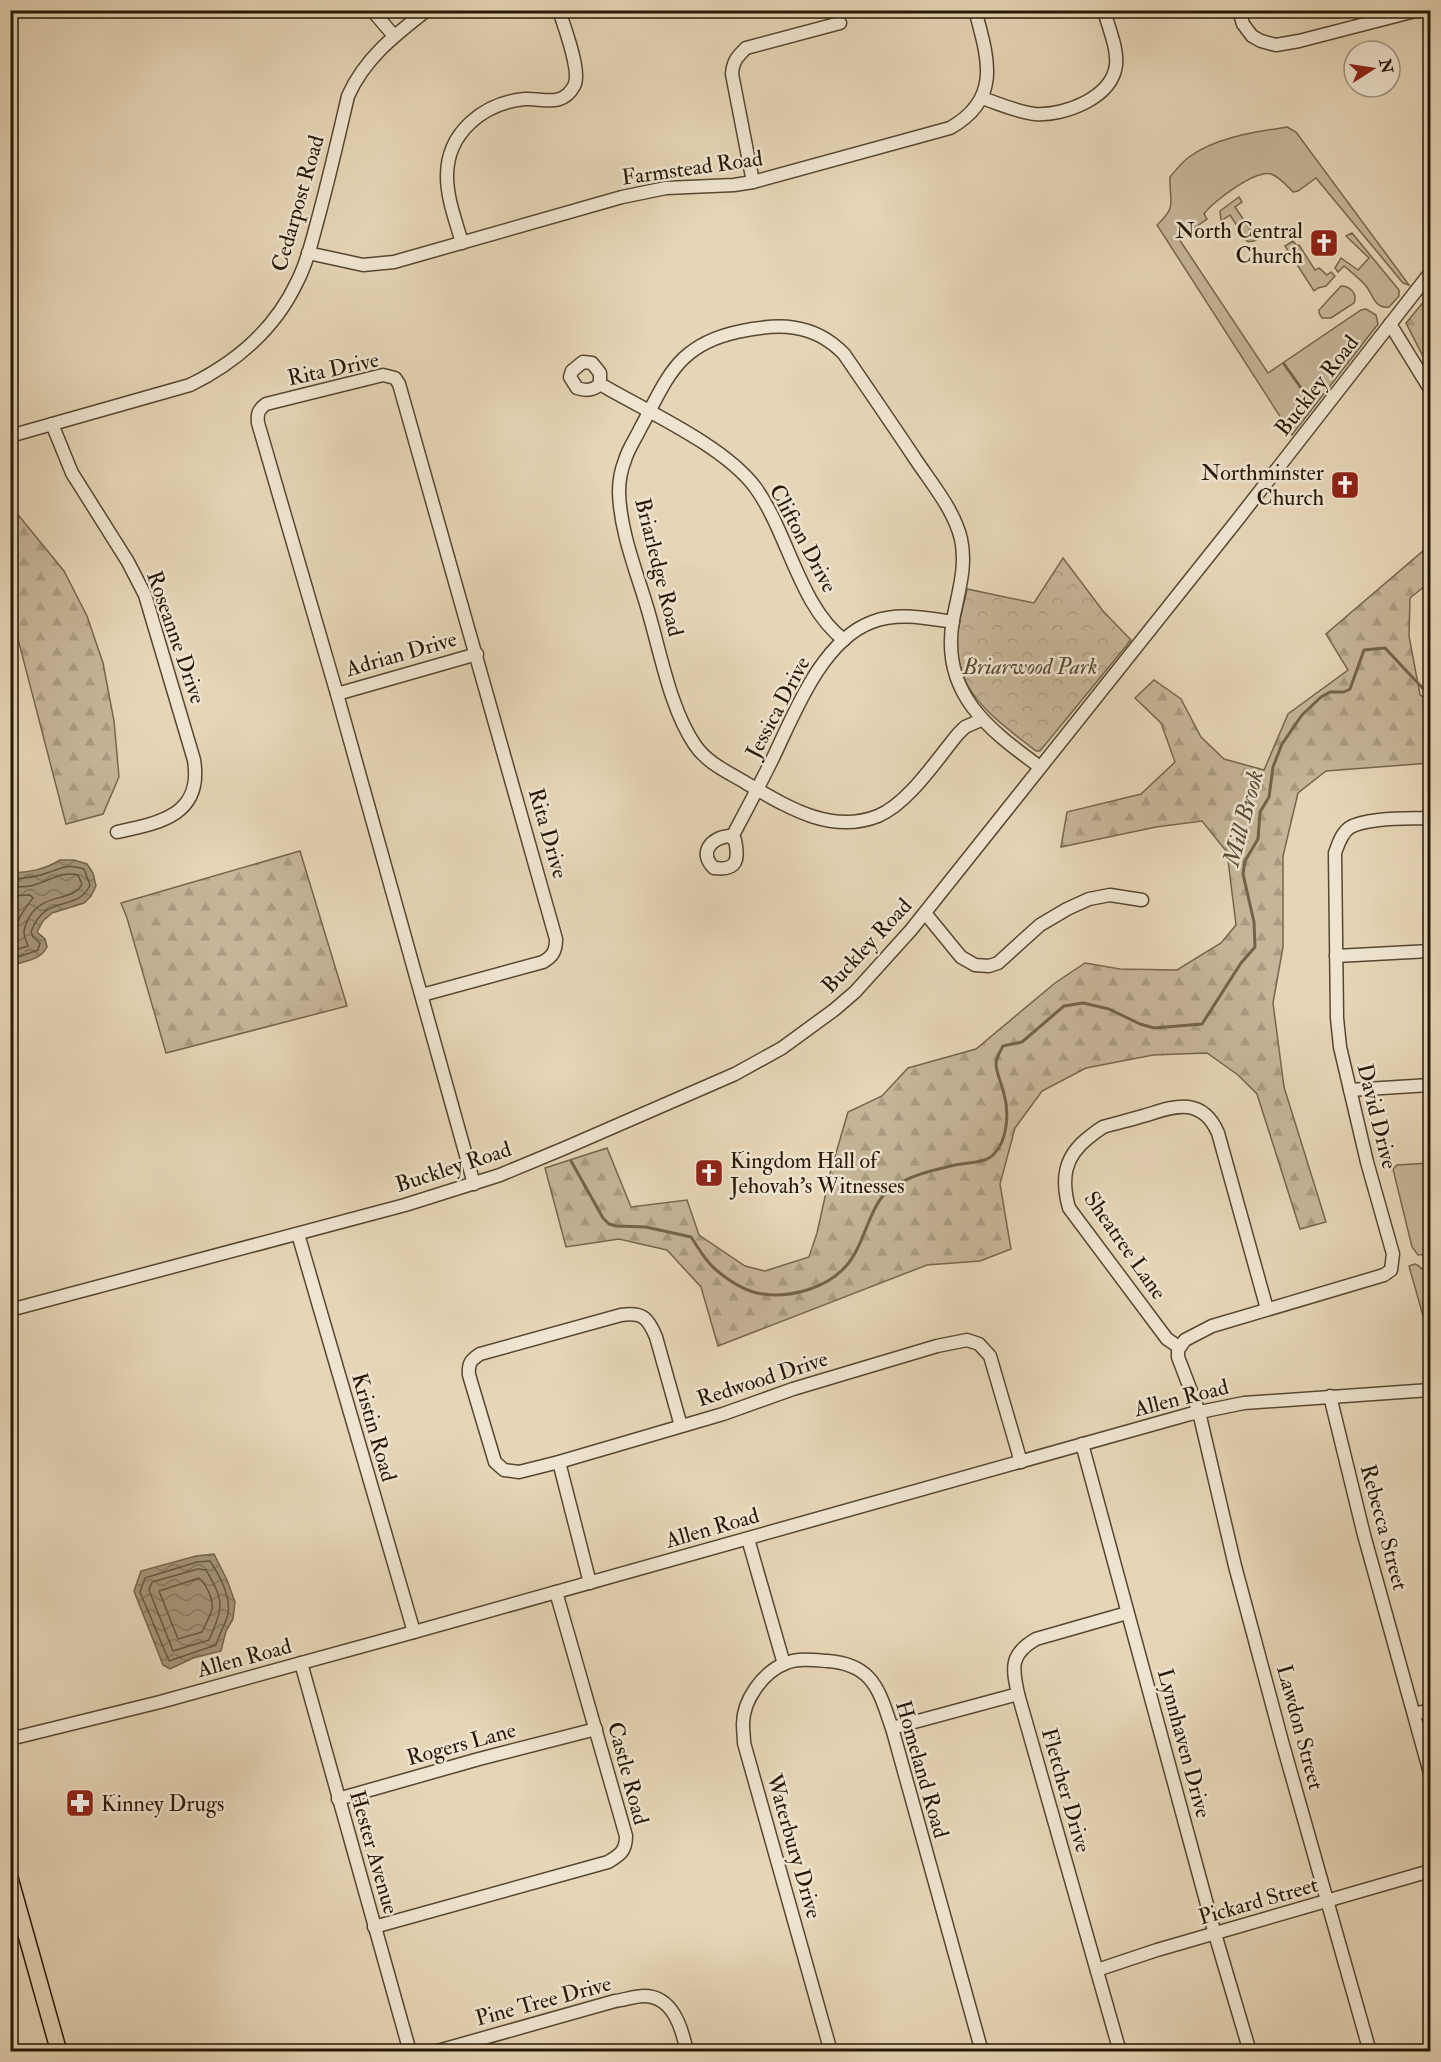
<svg xmlns="http://www.w3.org/2000/svg" width="1441" height="2062" font-family="'IM FELL Double Pica',serif">
<style>
.grass{fill:#c6b598;stroke:#76664e;stroke-width:1.5}
.forest{fill:url(#forest-firs);stroke:#76664e;stroke-width:1.5}
.park{fill:url(#park-crowns);stroke:#76664e;stroke-width:1.5}
.water{fill:url(#water-waves);stroke:#73634a;stroke-width:1.5}
.lines{fill:none;stroke-linecap:round;stroke-linejoin:round}
.shore{stroke:#66563e;stroke-width:1.5}
.stream{stroke:#73634a;stroke-width:3}
.minor-casing{stroke:#574730;stroke-width:15}
.major-casing{stroke:#271804;stroke-width:18}
.minor{stroke:#efe4d0;stroke-width:12}
.major{stroke:#e6d5b6;stroke-width:15}
.labels{text-anchor:middle;stroke-width:5;stroke-linejoin:round;paint-order:stroke}
.street-label{font-size:22px;fill:#271804;stroke:#efe4d0}
.poi-label{font-size:22px;fill:#271804;stroke:#efe4d0;text-anchor:end}
.park-label{font-size:22px;font-style:italic;fill:#574730;stroke:#efe4d0}
.water-label{font-size:24px;font-style:italic;fill:#594a33;stroke:#efe4d0}
</style>
<defs>
<pattern id="forest-firs" width="22" height="20" patternUnits="userSpaceOnUse" patternTransform="scale(1.5)"><rect width="22" height="20" fill="#c6b598"/><path d="M5 1l3.5 6h-7zM16 11l3.5 6h-7z" fill="#aa9b81"/></pattern>
<pattern id="park-crowns" width="20" height="18" patternUnits="userSpaceOnUse" patternTransform="scale(1.5)"><rect width="20" height="18" fill="#c6b598"/><path d="M2 6a3 3 0 1 1 6 0M12 15a3 3 0 1 1 6 0" fill="none" stroke="#aa9b81"/></pattern>
<pattern id="water-waves" width="16" height="10" patternUnits="userSpaceOnUse" patternTransform="scale(1.5)"><rect width="16" height="10" fill="#a59579"/><path d="M0 5q4-4 8 0t8 0" fill="none" stroke="#867961"/></pattern>
</defs>
<rect width="100%" height="100%" fill="#e6d5b6"/>
<filter id="stains"><feTurbulence type="fractalNoise" baseFrequency=".00333" numOctaves="4"/><feColorMatrix values="0 0 0 0 .2 0 0 0 0 .09 0 0 0 0 .02 0 0 0 .5 -.17"/></filter>
<radialGradient id="worn" r=".72"><stop offset=".6" stop-color="#630" stop-opacity="0"/><stop offset="1" stop-color="#630" stop-opacity=".3"/></radialGradient>
<g class="grass">
<path d="M1287,127L1296,132L1409,285L1403,283L1316,178L1298,191L1293,192C1287,186 1280,177 1271,174C1256,169 1212,202 1204,214L1207,219L1179,239L1268,373L1361,310L1366,309L1376,315L1378,324L1292,435L1157,225C1178,206 1169,202 1170,177C1176,170 1182,162 1189,157C1216,137 1255,132 1287,127Z"/>
<path d="M1239,197L1242,202L1235,207L1254,235L1259,231L1263,237C1260,239 1251,243 1247,241L1230,215L1221,221L1220,211Z"/>
<path d="M1352,233L1399,290V296L1389,307C1375,309 1373,295 1366,286C1360,279 1351,272 1344,266L1338,272L1335,268L1341,258L1358,270L1369,258L1346,236Z"/>
<path d="M1293,241L1297,246L1299,245L1315,270L1319,268L1327,275L1331,272L1335,276L1326,286L1318,288L1314,291L1285,246Z"/>
<path d="M1341,286C1350,286 1358,294 1354,303L1331,318H1322L1319,313V310Z"/>
<path d="M1430,1163V1254L1418,1255L1412,1247L1393,1169L1397,1165Z"/>
<path d="M1415,1264C1422,1266 1423,1273 1430,1274V1301L1425,1302L1426,1311H1430V1367L1427,1330L1409,1266Z"/>
</g>
<g class="forest">
<path d="M1430,294V370L1406,323Z"/>
<path d="M10,505L64,571L87,616L103,663L114,721L119,777L103,814L66,824L17,635L11,636Z"/>
<path d="M1430,545V582L1410,598L1409,636L1420,695L1430,701V763L1326,771L1298,793L1283,856V947L1273,1003L1284,1087L1326,1222L1300,1229L1257,1094L1238,1075L1207,1053L1153,1055L1086,1068L1042,1091L1015,1128L1000,1184L1011,1249L980,1261L927,1265L718,1346L701,1287L667,1250L619,1239L566,1247L545,1168L607,1148L631,1207L687,1200L699,1235L745,1266L765,1271L809,1257L817,1233L831,1170L848,1112L882,1096L908,1068L976,1049L1055,983L1085,963L1120,969L1177,970L1221,943L1236,925L1227,852L1202,821L1156,827L1061,847L1067,812L1141,794L1175,762L1161,723L1135,698L1154,680L1181,699L1201,737L1224,759L1264,770L1288,714L1348,670L1326,634Z"/>
<path d="M300,851L347,1006L166,1053L127,918L121,903Z"/>
</g>
<path class="park" d="M1063,558L1103,611L1131,640L1040,751H1036C998,721 954,693 957,639C958,623 964,605 967,589L1034,603Z"/>
<g class="water">
<path d="M60,860H74L87,864L93,873L96,886L91,896L84,903L52,913L43,921L37,932L45,939L47,947C40,960 29,960 16,964L11,961V873C29,872 44,870 60,860Z"/>
<path d="M214,1554L227,1580L235,1602L233,1619L226,1631L221,1651L193,1658L170,1669L163,1665L134,1591L141,1571L196,1556Z"/>
</g>
<g class="lines">
<g class="shore">
<path d="M10,879C24,879 37,877 50,872C63,867 70,864 84,869L90,885C77,914 45,892 31,932L33,937L40,943L38,950L18,957L10,956"/>
<path d="M10,887C17,887 24,887 30,886C46,883 62,870 78,875L82,884C73,903 43,891 28,919C26,924 24,928 24,933C24,938 27,942 28,946L18,949L10,948"/>
<path d="M10,896L30,895L33,898C23,911 15,921 15,938L10,939"/>
<path d="M210,1561C220,1576 231,1596 228,1614C226,1623 219,1634 216,1645L169,1661L140,1592L145,1578L197,1562Z"/>
<path d="M198,1569L206,1570C225,1602 223,1607 209,1640L173,1651L149,1590L152,1582Z"/>
<path d="M199,1578C206,1584 214,1600 212,1609C210,1617 205,1625 202,1632L178,1639L159,1591Z"/>
</g>
<g class="stream">
<path d="M1284,364L1313,405"/>
<path d="M571,1161L603,1218L609,1224L616,1226L646,1227L691,1237C698,1247 705,1261 715,1269C728,1280 745,1292 763,1294C791,1298 827,1288 846,1266C864,1247 869,1206 888,1191C906,1176 933,1170 955,1165C967,1162 985,1164 994,1154C1008,1140 1009,1111 1004,1094C1002,1084 996,1073 996,1063C997,1056 1000,1052 1003,1046L1022,1042L1064,1006L1083,1003L1109,1009L1140,1024L1154,1028L1202,1024L1241,963L1255,947L1254,922L1243,874L1245,861L1258,839L1260,812L1269,797L1273,767L1282,744L1302,715L1321,697L1330,692H1344L1350,689L1364,650L1385,648L1430,696"/>
</g>
<g class="minor-casing">
<g id="minor">
<path d="M372,10L394,36"/>
<path d="M1239,10L1243,24L1252,36L1261,41L1276,45L1299,41L1419,10"/>
<path d="M982,98C1000,104 1017,112 1035,114C1064,116 1112,98 1116,65C1118,48 1108,27 1104,10"/>
<path d="M753,182L732,74C733,61 737,57 746,48L840,23"/>
<path d="M462,243C456,221 447,199 447,176C447,132 484,103 525,99C543,98 562,108 574,86C582,72 564,27 559,10"/>
<path d="M308,253L363,265L394,262L622,197L666,188L734,185L753,182L950,128C1002,99 988,58 975,10"/>
<path d="M1390,324L1430,389"/>
<path d="M583,362L592,363L600,373V384C593,391 586,391 577,388L570,377L572,371Z"/>
<path d="M600,384C646,411 723,445 755,487C788,532 799,606 844,640"/>
<path d="M52,424L72,473L128,562L145,595L194,760C203,815 160,823 117,832"/>
<path d="M10,436L190,385C235,363 275,329 297,282C306,265 311,245 316,226C328,183 338,139 348,96C365,58 395,35 427,10"/>
<path d="M337,694L477,654"/>
<path d="M981,720L965,727L958,734C937,759 909,803 878,816C830,835 786,806 746,783C728,772 707,763 695,745C670,709 660,650 647,607C636,570 620,531 619,492C619,481 621,470 625,460C628,449 636,438 641,427C654,404 665,376 684,358C699,344 719,336 737,332C777,323 813,322 844,354C868,389 892,424 916,460C932,484 954,510 961,539C967,567 958,593 953,620C940,693 988,729 1040,767"/>
<path d="M729,836L735,840C739,859 738,871 714,868C698,853 711,838 729,836Z"/>
<path d="M732,837C746,811 759,786 772,760C794,715 821,641 872,622C898,612 926,618 953,622"/>
<path d="M925,913L961,957L975,965L989,966L998,963L1040,925L1067,909L1089,899L1110,895L1142,900"/>
<path d="M1336,956L1430,951"/>
<path d="M422,995L543,962C553,956 556,951 556,939L399,384L395,378L383,375L266,404C258,410 257,414 258,423L337,694L474,1184"/>
<path d="M1350,1090L1430,1085"/>
<path d="M298,1234L414,1632"/>
<path d="M10,1310L405,1205L500,1175L565,1148L735,1074L782,1048L834,1010L855,992L911,930L1235,523L1430,273"/>
<path d="M1179,1347L1167,1339L1069,1208C1061,1179 1064,1157 1088,1138C1093,1134 1098,1130 1103,1127C1116,1123 1130,1120 1143,1116C1157,1112 1174,1105 1188,1107C1203,1109 1212,1119 1218,1133L1267,1309"/>
<path d="M1330,1396L1364,1535L1430,1773"/>
<path d="M681,1426L656,1337C648,1318 643,1312 621,1315L480,1354C471,1360 468,1363 469,1375L495,1462L504,1470L519,1472L559,1462L723,1414L793,1389L937,1346L967,1340L979,1344L990,1356L1021,1462"/>
<path d="M1082,1444L1215,1934L1250,2052"/>
<path d="M559,1462L590,1583"/>
<path d="M748,1539L784,1664"/>
<path d="M301,1663L410,2052"/>
<path d="M1414,1714L1430,1710"/>
<path d="M892,1728L1018,1694"/>
<path d="M10,1739L160,1702L414,1632L1190,1414L1244,1403L1430,1390"/>
<path d="M338,1799L479,1759L596,1729"/>
<path d="M374,1927L608,1862C620,1855 626,1851 626,1836L556,1592"/>
<path d="M1097,1970L1157,1950L1430,1871"/>
<path d="M434,2052L615,2001C624,2000 635,1996 644,1996C673,1996 682,2028 687,2052"/>
<path d="M831,2052L744,1743C744,1737 743,1730 743,1724C743,1700 763,1672 786,1663C799,1658 814,1660 827,1661C842,1662 858,1666 869,1678C881,1691 886,1712 892,1728L982,2052"/>
<path d="M1120,2052L1018,1694C1012,1667 1010,1654 1036,1639L1127,1613"/>
<path d="M1370,2052L1283,1745L1235,1566L1199,1412L1178,1357V1350L1185,1340L1212,1326L1384,1275L1391,1270L1393,1254L1367,1162L1340,1047L1337,1018L1335,853C1338,845 1341,834 1349,828C1366,817 1409,819 1430,818"/>
</g>
</g>
<g class="major-casing">
<path id="major" d="M10,1878L59,2052"/>
</g>
<use href="#minor" class="minor"/>
<use href="#major" class="major"/>
</g>
<defs>
<g id="church-square" transform="scale(1.5)"><rect x="-9" y="-9" width="18" height="18" rx="4" fill="#8f2418" stroke="#efe4d0"/><path d="M-1.2-6h2.4v3.5h3.3v2.4h-3.3V6h-2.4V-.1h-3.3v-2.4h3.3Z" fill="#fff"/></g>
<g id="pharmacy-square" transform="scale(1.5)"><rect x="-9" y="-9" width="18" height="18" rx="4" fill="#8f2418" stroke="#efe4d0"/><path d="M-2-6h4v4h4v4h-4v4h-4v-4h-4v-4h4Z" fill="#fff"/></g>
</defs>
<g fill-rule="evenodd">
<use href="#church-square" x="1324" y="243"/>
<use href="#church-square" x="1345" y="485"/>
<use href="#church-square" x="709" y="1173"/>
<use href="#pharmacy-square" x="80" y="1803"/>
</g>
<g class="labels">
<g class="street-label">
<text transform="translate(692 167) rotate(-8)" y="8">Farmstead Road</text>
<text transform="translate(297 203) rotate(-74)" y="8">Cedarpost Road</text>
<text transform="translate(333 368) rotate(-12)" y="8">Rita Drive</text>
<text transform="translate(1316 385) rotate(-52)" y="8">Buckley Road</text>
<text transform="translate(804 538) rotate(62)" y="8">Clifton Drive</text>
<text transform="translate(660 567) rotate(76)" y="8">Briarledge Road</text>
<text transform="translate(177 637) rotate(71)" y="8">Roseanne Drive</text>
<text transform="translate(401 653) rotate(-16)" y="8">Adrian Drive</text>
<text transform="translate(777 707) rotate(-62)" y="8">Jessica Drive</text>
<text transform="translate(549 833) rotate(74)" y="8">Rita Drive</text>
<text transform="translate(866 945) rotate(-47)" y="8">Buckley Road</text>
<text transform="translate(1378 1116) rotate(76)" y="8">David Drive</text>
<text transform="translate(453 1166) rotate(-18)" y="8">Buckley Road</text>
<text transform="translate(1126 1245) rotate(55)" y="8">Sheatree Lane</text>
<text transform="translate(762 1378) rotate(-18)" y="8">Redwood Drive</text>
<text transform="translate(1181 1397) rotate(-14)" y="8">Allen Road</text>
<text transform="translate(375 1427) rotate(74)" y="8">Kristin Road</text>
<text transform="translate(712 1527) rotate(-16)" y="8">Allen Road</text>
<text transform="translate(1385 1527) rotate(75)" y="8">Rebecca Street</text>
<text transform="translate(244 1657) rotate(-15)" y="8">Allen Road</text>
<text transform="translate(1301 1727) rotate(75)" y="8">Lawdon Street</text>
<text transform="translate(461 1743) rotate(-15)" y="8">Rogers Lane</text>
<text transform="translate(1185 1743) rotate(75)" y="8">Lynnhaven Drive</text>
<text transform="translate(923 1769) rotate(74)" y="8">Homeland Road</text>
<text transform="translate(629 1773) rotate(75)" y="8">Castle Road</text>
<text transform="translate(1067 1790) rotate(74)" y="8">Fletcher Drive</text>
<text transform="translate(795 1846) rotate(74)" y="8">Waterbury Drive</text>
<text transform="translate(375 1852) rotate(74)" y="8">Hester Avenue</text>
<text transform="translate(1258 1900) rotate(-16)" y="8">Pickard Street</text>
<text transform="translate(543 2000) rotate(-15)" y="8">Pine Tree Drive</text>
</g>
<g class="poi-label">
<text x="1303" y="238">North Central<tspan x="1303" dy="25">Church</tspan></text>
<text x="1324" y="480">Northminster<tspan x="1324" dy="25">Church</tspan></text>
<text x="730" y="1168" text-anchor="start">Kingdom Hall of<tspan x="730" dy="25">Jehovah’s Witnesses</tspan></text>
<text x="101" y="1811" text-anchor="start">Kinney Drugs</text>
</g>
<g class="park-label">
<text x="1030" y="674">Briarwood Park</text>
</g>
<g class="water-label">
<text transform="translate(1243 818) rotate(-75)" y="8">Mill Brook</text>
</g>
</g>
<rect width="1441" height="2062" fill="none" stroke="#e6d5b6" stroke-width="36"/>
<rect x="12" y="12" width="1417" height="2038" fill="none" stroke="#271804" stroke-width="3"/>
<rect x="18" y="18" width="1405" height="2026" fill="none" stroke="#271804" stroke-width="1.5"/>
<g transform="translate(1372 69) rotate(78)"><circle r="28" fill="#efe4d0" stroke="#9f927e" stroke-width="1.5"/>
<path d="M0-4.5L10 22L0 15L-10 22Z" fill="#8f2418"/>
<text y="-9" font-size="16" font-weight="bold" text-anchor="middle" fill="#271804">N</text>
</g>
<rect width="100%" height="100%" filter="url(#stains)"/>
<rect width="100%" height="100%" fill="url(#worn)"/>
</svg>
